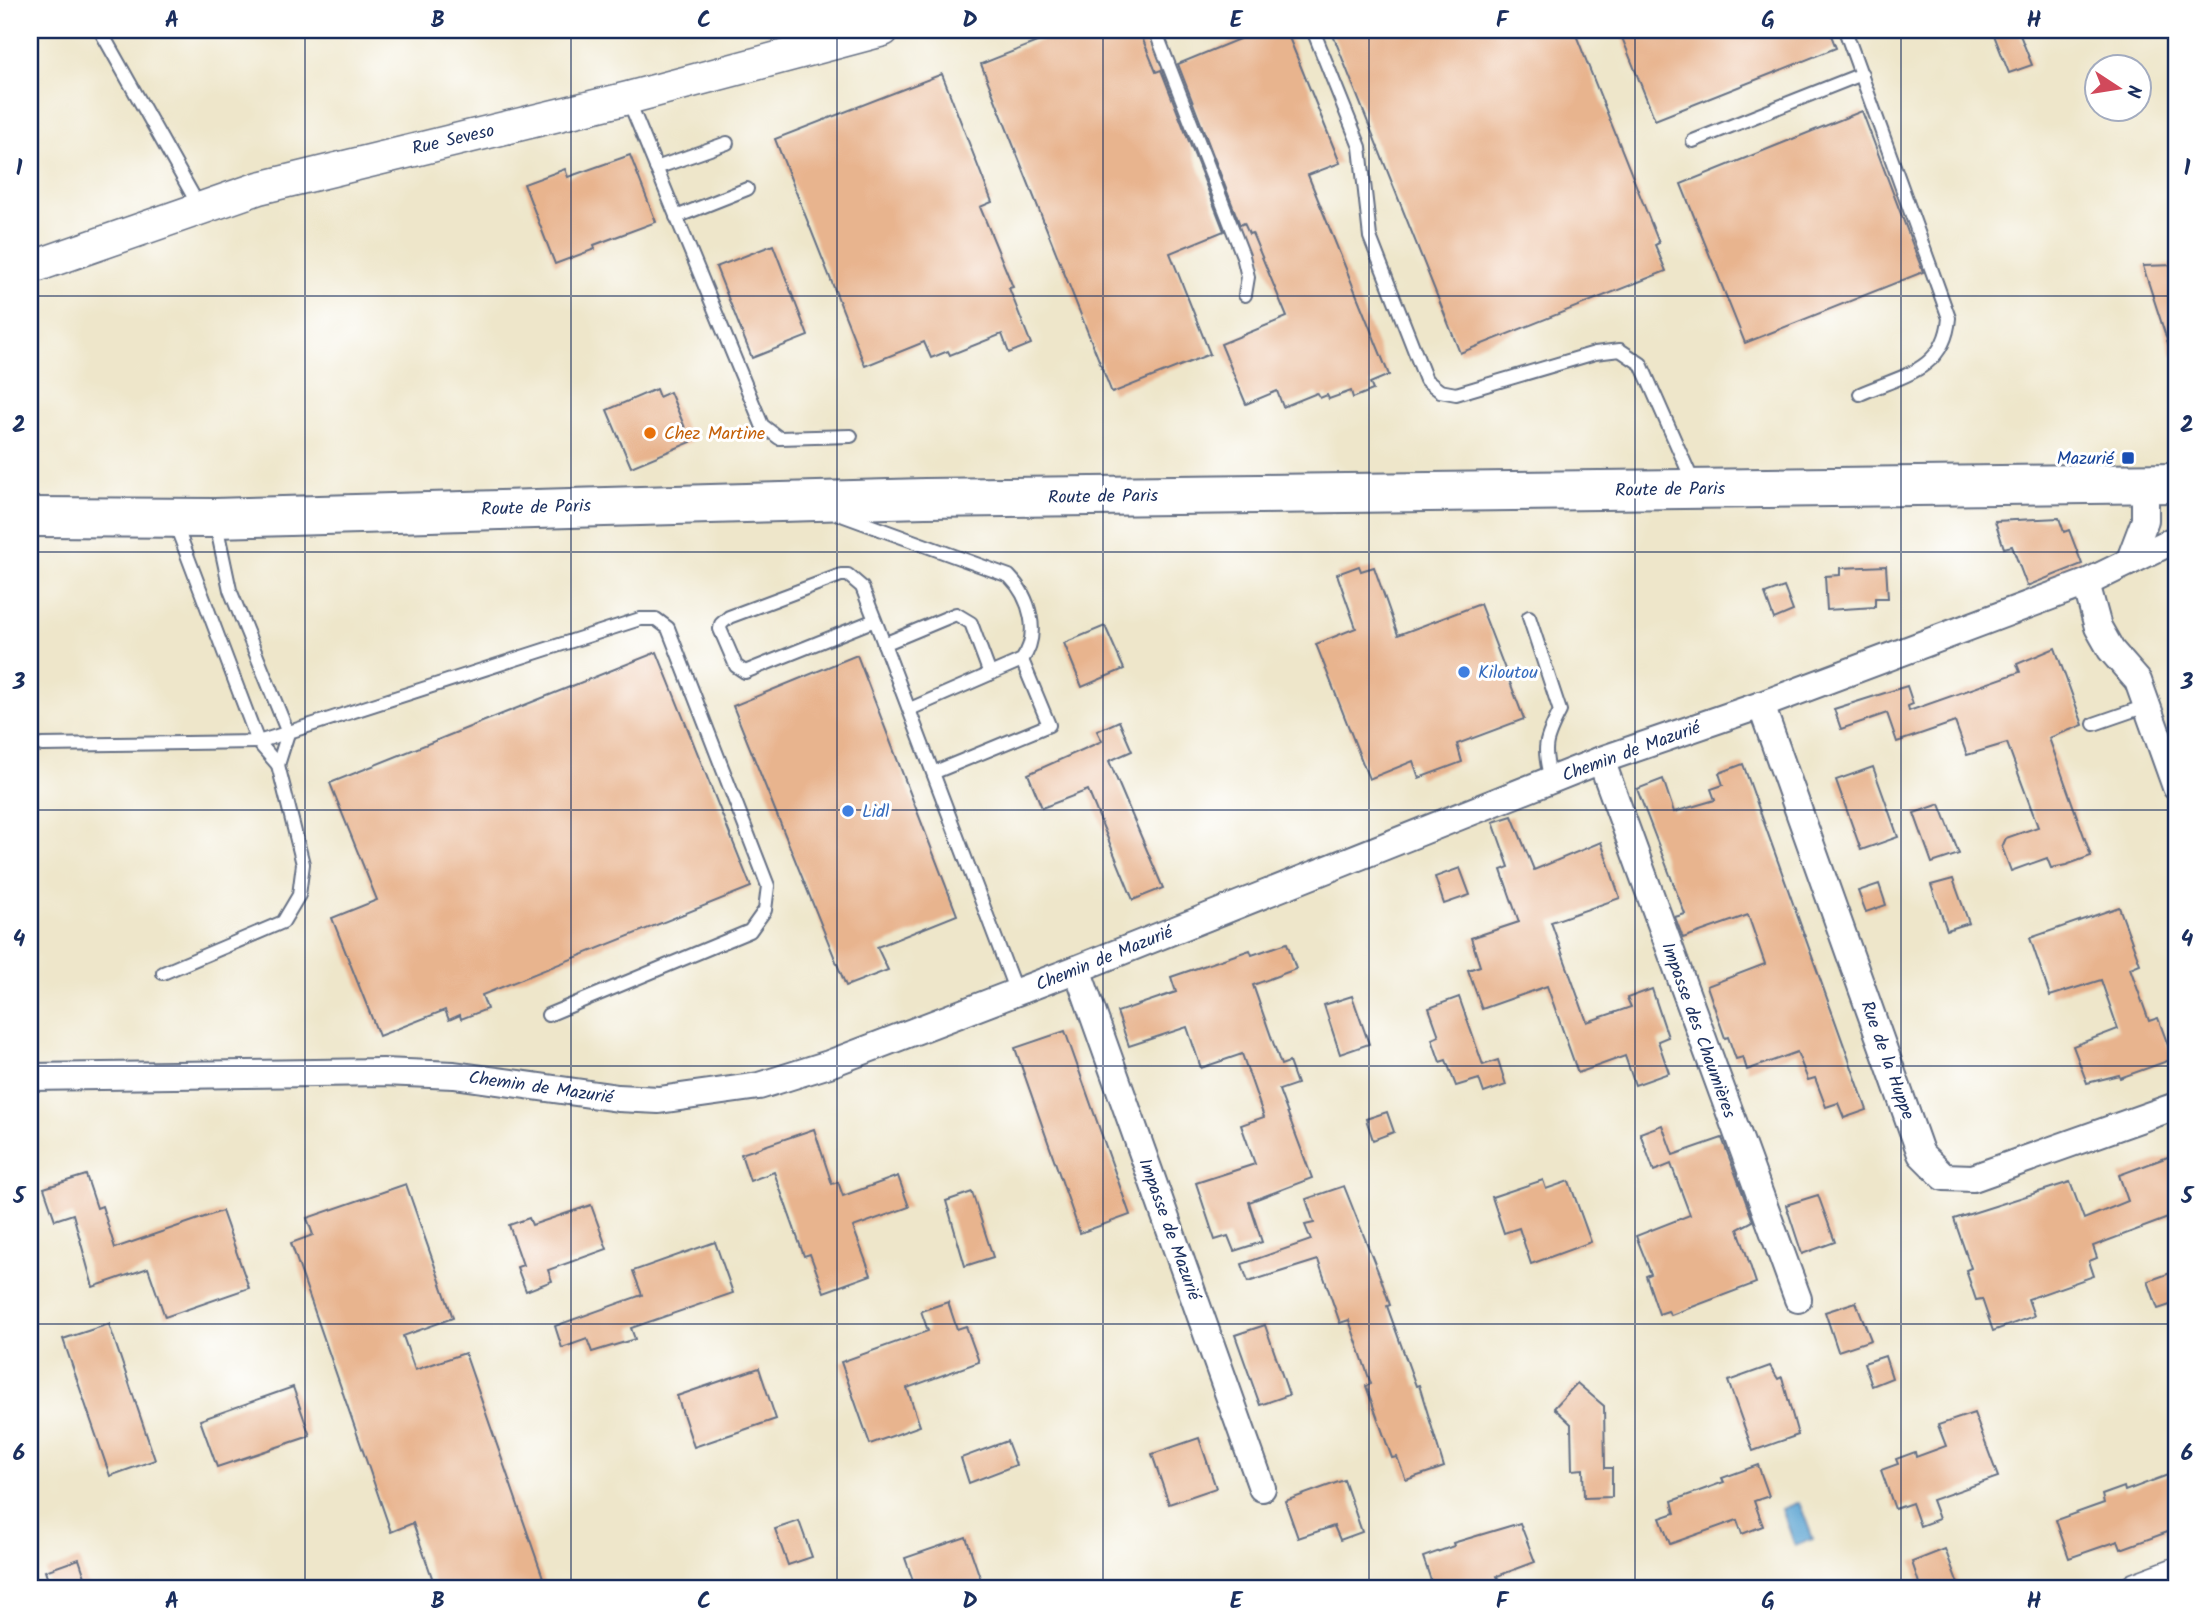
<svg xmlns="http://www.w3.org/2000/svg" width="2206" height="1619" font-family="Kalam,sans-serif">
<style>
.water{fill:#58a2d0;stroke:#3a6897;stroke-width:2}
.building{fill:#e8b48e}
.lines{fill:none;stroke-linecap:round;stroke-linejoin:round}
.service-casing{stroke:#656f84;stroke-width:16}
.minor-casing{stroke:#656f84;stroke-width:30}
.tertiary-casing{stroke:#656f84;stroke-width:35}
.primary-casing{stroke:#656f84;stroke-width:42}
.service{stroke:#fff;stroke-width:12}
.minor{stroke:#fff;stroke-width:26}
.tertiary{stroke:#fff;stroke-width:32}
.primary{stroke:#fff;stroke-width:38}
.grid{fill:none;stroke:#1b2f5e;stroke-width:2;stroke-opacity:0.55}
.food-dot{fill:#e8710a;stroke:#fff;stroke-width:2.5}
.transit-dot{fill:#1a4fb4;stroke:#fff;stroke-width:2.5}
.shop-dot{fill:#3f7fe0;stroke:#fff;stroke-width:2.5}
.labels{text-anchor:middle;stroke-width:6;stroke-linejoin:round;paint-order:stroke}
.street-label{font-size:18px;fill:#1b2f5e;stroke:#fff}
.food-label{font-size:18px;fill:#c56008;stroke:#fff;text-anchor:start}
.transit-label{font-size:18px;fill:#164399;stroke:#fff;text-anchor:end}
.shop-label{font-size:18px;fill:#366cbe;stroke:#fff;text-anchor:start}
.neatline{fill:none;stroke:#1b2f5e;stroke-width:2.5}
.grid-label{font-size:23px;text-anchor:middle;font-weight:bold;fill:#1b2f5e}
</style>
<rect width="100%" height="100%" fill="#fff"/>
<filter id="ink" filterUnits="userSpaceOnUse"><feTurbulence type="fractalNoise" baseFrequency=".0143" numOctaves="2"/><feDisplacementMap in="SourceGraphic" scale="14" xChannelSelector="R" yChannelSelector="G"/><feConvolveMatrix kernelMatrix="1 2 1 2 8 2 1 2 1" color-interpolation-filters="sRGB"/></filter>
<filter id="wash" filterUnits="userSpaceOnUse"><feTurbulence type="fractalNoise" baseFrequency=".00686" numOctaves="4" result="noise"/><feDisplacementMap in="SourceGraphic" scale="28" xChannelSelector="R" yChannelSelector="G"/><feGaussianBlur stdDeviation="1.57" result="paint"/><feColorMatrix in="noise" values="0 0 0 0 0 0 0 0 0 0 0 0 0 0 0 0 0 1.4 0 .05"/><feComposite in="paint" operator="in"/></filter>
<g filter="url(#wash)">
<rect width="100%" height="100%" fill="#eee6ca"/>
<path class="water" d="M1799,1502L1813,1539L1795,1546L1782,1509Z"/>
<g id="blocks">
<g class="building">
<path d="M1067,30H1139L1156,72L1161,70L1224,231L1170,253L1210,354L1112,393L981,64Z"/>
<path d="M1261,30H1286L1340,163L1308,175L1389,375L1370,383L1373,390L1353,398L1351,391L1329,399L1327,395L1320,398L1317,393L1283,407L1277,391L1246,404L1221,344L1287,317L1252,233L1249,234L1244,223L1240,225L1178,64Z"/>
<path d="M1331,30H1574L1659,243L1655,245L1666,271L1460,353Z"/>
<path d="M1619,30H1829L1836,48L1655,120Z"/>
<path d="M1992,30H2018L2032,65L2009,73Z"/>
<path d="M942,74L992,202L980,207L1013,287L1009,288L1031,344L1009,353L1002,334L950,355L948,351L931,358L924,342L865,366L775,139Z"/>
<path d="M1862,111L1923,272L1745,343L1681,184Z"/>
<path d="M630,155L656,222L594,245L595,249L555,264L524,184L565,169L568,177Z"/>
<path d="M773,245L808,336L752,358L716,267Z"/>
<path d="M2176,265V354L2172,355L2143,266Z"/>
<path d="M656,389L659,397L670,392L691,442L631,467L607,410Z"/>
<path d="M2059,518L2064,532L2069,530L2082,564L2027,586L2012,546L2004,548L1995,521Z"/>
<path d="M1359,566L1361,571L1374,567L1398,635L1480,604L1524,719L1457,744L1462,762L1419,778L1413,761L1369,779L1316,644L1356,628L1337,574Z"/>
<path d="M1886,566L1888,598H1875V607L1827,610L1825,576L1840,575V568Z"/>
<path d="M1784,587L1793,611L1774,619L1765,594Z"/>
<path d="M1105,626L1124,669L1082,687L1064,643Z"/>
<path d="M2055,648L2083,725L2049,738L2091,856L2066,865L2051,868L2047,858L2011,871L2002,847L2006,838L2038,827L2007,743L1967,755L1955,722L1897,742L1887,713L1841,729L1834,709L1907,686L1913,704L1908,706L1909,711L2020,672L2017,664Z"/>
<path d="M657,652L751,887L482,995L487,1009L461,1019L460,1015L449,1020L445,1010L379,1036L332,918L377,900L330,783Z"/>
<path d="M857,655L957,915L877,947L888,970L846,986L733,706Z"/>
<path d="M1119,721L1132,751L1109,761L1163,888L1133,900L1088,790L1042,808L1028,774L1102,741L1097,731Z"/>
<path d="M1743,764L1867,1110L1844,1118L1838,1103L1826,1107L1815,1078L1808,1080L1797,1052L1747,1070L1743,1057L1736,1059L1728,1037L1725,1038L1707,986L1765,964L1748,915L1683,938L1675,917L1685,914L1637,789L1663,779L1674,812L1715,800L1711,789L1723,785L1719,773Z"/>
<path d="M1873,767L1898,837L1861,850L1836,780Z"/>
<path d="M1940,804L1959,854L1932,863L1914,813Z"/>
<path d="M1512,816L1534,870L1601,842L1620,898L1551,922L1587,1022L1631,1007L1627,998L1652,989L1668,1037L1658,1041L1669,1073L1635,1085L1625,1056L1578,1073L1547,986L1482,1009L1468,970L1480,966L1471,938L1519,922L1501,870L1509,867L1493,822Z"/>
<path d="M1460,868L1470,895L1444,904L1435,877Z"/>
<path d="M1953,879L1969,923L1947,930L1931,885Z"/>
<path d="M1879,884L1886,905L1866,912L1858,891Z"/>
<path d="M2119,907L2140,964L2130,968L2149,1021L2158,1018L2173,1059L2120,1078L2119,1075L2087,1083L2073,1046L2118,1029L2101,980L2050,996L2030,938Z"/>
<path d="M1287,943L1296,969L1253,985L1281,1065L1289,1062L1297,1084L1279,1090L1312,1178L1249,1202L1262,1242L1234,1251L1228,1236L1215,1240L1196,1183L1255,1164L1241,1125L1264,1117L1242,1054L1201,1068L1187,1027L1129,1046L1117,1012L1176,992L1171,977L1250,950L1252,955Z"/>
<path d="M1352,996L1369,1044L1340,1054L1324,1005Z"/>
<path d="M1459,997L1483,1065L1498,1060L1506,1085L1484,1093L1479,1079L1456,1086L1446,1060L1440,1062L1432,1039L1439,1036L1429,1008Z"/>
<path d="M1065,1031L1130,1215L1080,1233L1015,1048Z"/>
<path d="M1387,1112L1394,1132L1373,1140L1366,1119Z"/>
<path d="M1662,1125L1673,1155L1722,1138L1753,1221L1738,1229L1756,1283L1671,1315L1668,1311L1659,1314L1646,1276L1651,1274L1636,1236L1690,1215L1671,1164L1654,1171L1640,1133Z"/>
<path d="M814,1129L832,1184L838,1182L843,1196L898,1176L909,1207L853,1227L871,1275L824,1292L810,1254L804,1256L774,1172L750,1181L741,1154Z"/>
<path d="M2176,1154V1215L2093,1246L2097,1258L2089,1261L2094,1276L2028,1299L2034,1316L1993,1331L1982,1299L1976,1300L1966,1270L1971,1268L1954,1219L2070,1182L2084,1219L2128,1201L2119,1175Z"/>
<path d="M86,1175L97,1208L102,1206L115,1248L222,1211L249,1288L165,1317L148,1268L93,1287L73,1214L55,1220L44,1188Z"/>
<path d="M1543,1180L1546,1189L1569,1181L1591,1242L1531,1264L1519,1228L1504,1233L1492,1197Z"/>
<path d="M406,1184L453,1318L403,1336L415,1370L465,1353L547,1589H436L413,1523L391,1532L291,1243L313,1235L307,1218Z"/>
<path d="M1344,1186L1381,1279L1390,1305L1387,1306L1416,1386L1419,1385L1444,1467L1406,1480L1397,1457L1392,1458L1366,1386L1371,1384L1349,1320L1340,1323L1318,1260L1248,1282L1242,1264L1311,1240L1305,1225L1314,1223L1306,1199Z"/>
<path d="M972,1192L993,1257L965,1266L946,1201Z"/>
<path d="M1818,1195L1835,1242L1802,1254L1786,1205Z"/>
<path d="M591,1205L607,1249L548,1270L552,1281L526,1291L517,1267L523,1265L509,1225L529,1218L532,1225Z"/>
<path d="M715,1242L733,1293L631,1328L635,1339L592,1352L587,1339L562,1348L555,1326L642,1295L633,1271Z"/>
<path d="M2176,1271V1303L2158,1309L2148,1281Z"/>
<path d="M948,1302L957,1329L966,1326L979,1362L907,1388L920,1426L870,1444L841,1362L928,1331L921,1311Z"/>
<path d="M1856,1302L1871,1340L1838,1351L1825,1312Z"/>
<path d="M109,1324L155,1460L110,1476L63,1339Z"/>
<path d="M1265,1325L1289,1395L1260,1405L1235,1335Z"/>
<path d="M1885,1356L1892,1378L1872,1386L1864,1363Z"/>
<path d="M1770,1366L1778,1379L1782,1377L1798,1435L1753,1451L1728,1381Z"/>
<path d="M759,1368L776,1419L694,1447L677,1396Z"/>
<path d="M1577,1383L1604,1406L1605,1468H1612V1497L1584,1498L1583,1469L1572,1470L1571,1424L1554,1408Z"/>
<path d="M293,1387L310,1436L217,1467L200,1420Z"/>
<path d="M1974,1413L1998,1477L1932,1500L1939,1519L1920,1526L1912,1503L1895,1509L1881,1470L1898,1464L1896,1459L1915,1452L1916,1457L1946,1446L1938,1425Z"/>
<path d="M1199,1438L1216,1488L1169,1504L1152,1454Z"/>
<path d="M1007,1441L1016,1465L969,1483L961,1458Z"/>
<path d="M1758,1465L1769,1496L1754,1501L1763,1526L1742,1534L1737,1520L1670,1544L1660,1518L1675,1513L1672,1501L1724,1482L1722,1478Z"/>
<path d="M2176,1472V1529L2121,1549L2118,1541L2069,1558L2056,1520L2104,1503L2102,1495L2124,1487L2125,1491Z"/>
<path d="M1344,1480L1362,1532L1340,1540L1334,1526L1298,1538L1285,1501Z"/>
<path d="M799,1521L812,1557L788,1565L775,1529Z"/>
<path d="M1520,1523L1535,1562L1497,1576L1500,1584L1485,1589H1434L1423,1557L1454,1546L1453,1543Z"/>
<path d="M966,1537L984,1589H916L905,1558Z"/>
<path d="M1945,1549L1960,1589H1921L1912,1562Z"/>
<path d="M79,1559L89,1589H51L45,1571Z"/>
</g>
</g>
</g>
<g filter="url(#ink)">
<use href="#blocks" fill-opacity="0" stroke="#656f84" stroke-width="2"/>
<g class="lines">
<g class="service-casing">
<g id="service">
<path d="M100,30L200,208"/>
<path d="M1155,30L1243,256L1248,277L1245,295"/>
<path d="M1313,30L1360,147L1370,237L1426,380L1440,391L1456,394L1595,353L1620,350L1641,364L1694,484"/>
<path d="M1845,30L1949,318C1945,370 1901,376 1860,394"/>
<path d="M628,99L762,425L779,438L851,436"/>
<path d="M1693,141L1862,74"/>
<path d="M656,168L727,143"/>
<path d="M676,217L747,189"/>
<path d="M836,513L1009,576C1030,597 1041,634 1022,660L910,709"/>
<path d="M216,524L230,590L288,733L278,765"/>
<path d="M1529,617L1560,711C1545,740 1542,748 1551,779"/>
<path d="M875,620L745,672L736,666L720,629L721,624L729,617L841,575H848L862,587L875,620L1016,992"/>
<path d="M884,644L956,614L971,623L990,674"/>
<path d="M2094,724L2146,706"/>
<path d="M42,745L258,742L640,619H656L668,628L768,886L765,910L750,931L548,1015"/>
<path d="M935,772L1049,725L1022,660"/>
<path d="M163,973L283,922L299,895L303,864L278,765L258,742L175,523"/>
</g>
</g>
<g class="minor-casing">
<g id="minor">
<path d="M2129,562L2145,520V483"/>
<path d="M2086,583L2098,627L2111,650L2138,681L2176,787"/>
<path d="M1761,705L1921,1154L1944,1177L1973,1178L2176,1106"/>
<path d="M1601,760L1798,1299"/>
<path d="M1077,969L1262,1488"/>
<path d="M30,1077L383,1072L454,1075L618,1098L659,1100L759,1086L829,1064L1077,969L1601,760L1761,705L2086,583L2176,539"/>
</g>
</g>
<g class="tertiary-casing">
<g id="tertiary">
<path d="M30,268L259,188L628,98L883,30"/>
<path d="M2136,1589L2176,1574"/>
</g>
</g>
<g class="primary-casing">
<path id="primary" d="M30,517L215,518L925,498L2176,483"/>
</g>
<use href="#service" class="service"/>
<use href="#minor" class="minor"/>
<use href="#tertiary" class="tertiary"/>
<use href="#primary" class="primary"/>
</g>
</g>
<path class="grid" d="M305,30V1589M571,30V1589M837,30V1589M1103,30V1589M1369,30V1589M1635,30V1589M1901,30V1589M30,296H2176M30,552H2176M30,810H2176M30,1066H2176M30,1324H2176"/>
<circle class="food-dot" cx="650" cy="433" r="7"/>
<rect class="transit-dot" x="2121" y="451" width="14" height="14" rx="3.5"/>
<g class="shop-dot">
<circle cx="1464" cy="672" r="7"/>
<circle cx="848" cy="811" r="7"/>
</g>
<g class="labels">
<g class="street-label">
<text transform="translate(453 139) rotate(-13)" y="6">Rue Seveso</text>
<text transform="translate(1670 489) rotate(-1)" y="6">Route de Paris</text>
<text transform="translate(1103 496) rotate(-1)" y="6">Route de Paris</text>
<text transform="translate(536 507) rotate(-2)" y="6">Route de Paris</text>
<text transform="translate(1631 751) rotate(-20)" y="6">Chemin de Mazurié</text>
<text transform="translate(1104 958) rotate(-22)" y="6">Chemin de Mazurié</text>
<text transform="translate(1699 1030) rotate(70)" y="6">Impasse des Chaumières</text>
<text transform="translate(1888 1060) rotate(70)" y="6">Rue de la Huppe</text>
<text transform="translate(541 1087) rotate(8)" y="6">Chemin de Mazurié</text>
<text transform="translate(1170 1229) rotate(70)" y="6">Impasse de Mazurié</text>
</g>
<g class="food-label">
<text x="664" y="439">Chez Martine</text>
</g>
<g class="transit-label">
<text x="2114" y="464">Mazurié</text>
</g>
<g class="shop-label">
<text x="1478" y="678">Kiloutou</text>
<text x="862" y="817">Lidl</text>
</g>
</g>
<rect width="2206" height="1619" fill="none" stroke="#fff" stroke-width="77"/>
<g transform="translate(2118 88) rotate(102)"><circle r="33" fill="#ffffff" stroke="#a4acbf" stroke-width="2"/>
<path d="M0-5L12 26L0 18L-12 26Z" fill="#d1495b"/>
<text y="-10" font-size="19" font-weight="bold" text-anchor="middle" fill="#1b2f5e">N</text>
</g>
<rect x="38" y="38" width="2130" height="1542" class="neatline"/>
<g class="grid-label">
<text x="172" y="27">A</text>
<text x="438" y="27">B</text>
<text x="704" y="27">C</text>
<text x="970" y="27">D</text>
<text x="1236" y="27">E</text>
<text x="1502" y="27">F</text>
<text x="1768" y="27">G</text>
<text x="2034" y="27">H</text>
<text x="19" y="175">1</text>
<text x="2187" y="175">1</text>
<text x="19" y="432">2</text>
<text x="2187" y="432">2</text>
<text x="19" y="689">3</text>
<text x="2187" y="689">3</text>
<text x="19" y="946">4</text>
<text x="2187" y="946">4</text>
<text x="19" y="1203">5</text>
<text x="2187" y="1203">5</text>
<text x="19" y="1460">6</text>
<text x="2187" y="1460">6</text>
<text x="172" y="1608">A</text>
<text x="438" y="1608">B</text>
<text x="704" y="1608">C</text>
<text x="970" y="1608">D</text>
<text x="1236" y="1608">E</text>
<text x="1502" y="1608">F</text>
<text x="1768" y="1608">G</text>
<text x="2034" y="1608">H</text>
</g>
</svg>
